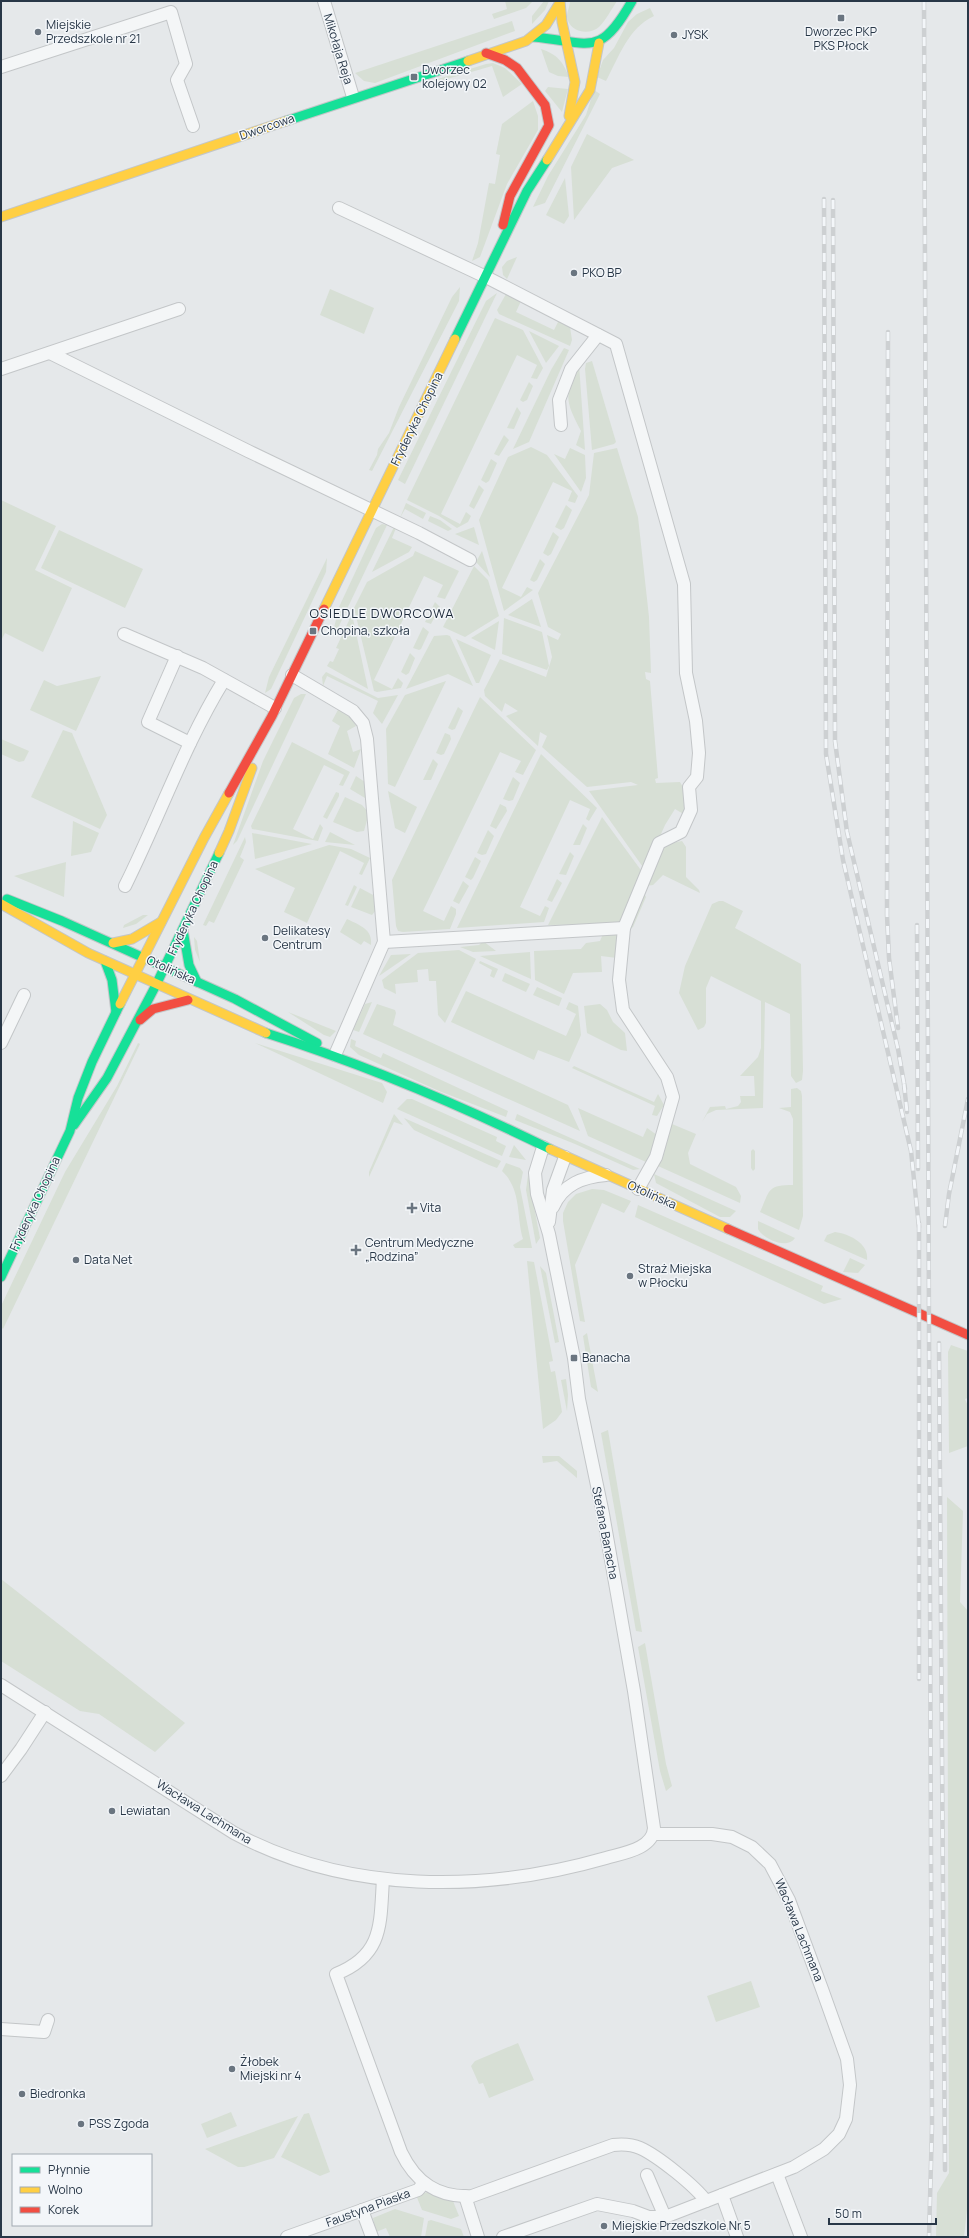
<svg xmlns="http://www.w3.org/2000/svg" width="969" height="2238" font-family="Manrope,sans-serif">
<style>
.green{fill:#d7dfd5}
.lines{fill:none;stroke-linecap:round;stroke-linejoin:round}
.street-casing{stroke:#c3c6c8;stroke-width:14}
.fast-casing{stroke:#c3c6c8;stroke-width:11}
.slow-casing{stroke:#c3c6c8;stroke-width:11}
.jam-casing{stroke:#c3c6c8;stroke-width:11}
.street{stroke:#f4f6f7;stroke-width:12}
.fast{stroke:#16e098;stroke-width:9}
.slow{stroke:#ffcf43;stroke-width:9}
.jam{stroke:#f24e42;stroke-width:9}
.rail-casing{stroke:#cdd0d2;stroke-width:4.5}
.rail{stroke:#f3f6f9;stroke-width:3;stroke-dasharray:9;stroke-linecap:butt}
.poi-dot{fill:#6a7580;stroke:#f3f6f9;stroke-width:1.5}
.labels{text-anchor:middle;stroke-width:3;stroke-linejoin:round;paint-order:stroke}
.poi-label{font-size:12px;fill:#283747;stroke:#f3f6f9;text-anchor:start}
.street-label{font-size:12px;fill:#283747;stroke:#f3f6f9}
.neighbourhood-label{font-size:13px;letter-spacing:1px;fill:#1b2838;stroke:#f3f6f9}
</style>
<rect width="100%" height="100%" fill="#e5e8ea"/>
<g class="green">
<path d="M505,1H533L526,8L494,19L492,14L507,9Z"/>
<path d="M544,1H549L545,10L532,24V16Z"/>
<path d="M570,1H617C611,10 606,20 599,27C589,36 568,32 567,16C567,12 570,6 570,1Z"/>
<path d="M650,8L654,16C628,28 619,57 606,81L597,77L603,60L614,48L628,22L637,14Z"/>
<path d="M512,21L515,31L375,83L364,81L355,73Z"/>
<path d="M541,49C557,54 563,62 569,77L558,76L549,72Z"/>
<path d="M493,63L505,68L522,84L503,97L492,66L423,86L422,84L486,64Z"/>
<path d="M548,87L568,89L562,112L545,91Z"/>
<path d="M594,90L600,94L545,203L533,207L548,176L586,115Z"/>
<path d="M533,101L538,116V130L507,184L480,257L472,261L478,243L489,183L495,184L500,155L496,154L502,124Z"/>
<path d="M587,134L634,160L612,168L574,220L571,167Z"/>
<path d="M565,178L569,216L564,224L546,215Z"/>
<path d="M517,257L507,279L503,275L502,267L507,261Z"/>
<path d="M460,287L459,301L372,471L369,470L377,455L378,449L389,433L399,407L452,297Z"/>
<path d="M330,289L374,308L364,334L320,315Z"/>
<path d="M497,293L405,484L398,480L486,301Z"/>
<path d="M506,294L521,301L516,312L554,330L559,320L570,327L572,340L570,346L499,314L497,310Z"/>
<path d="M495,318L523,330L543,368L537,379L531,378L537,365L517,355L441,514L460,524L466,512L471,516L468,522L457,528L439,516L407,500Z"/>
<path d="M529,331L559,346L546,363Z"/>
<path d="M564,348L569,350L529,442L513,449L551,370Z"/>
<path d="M592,361L616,442L614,444L592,450L585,369L586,363Z"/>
<path d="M579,364L585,450L576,445L581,431C565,400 564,396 579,364Z"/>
<path d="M529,382L533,386L527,400L523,402L520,400Z"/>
<path d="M517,407L521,413L514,429L507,428Z"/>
<path d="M504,435L509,440L499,456L494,454Z"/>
<path d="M531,447L547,455L578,496L575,503L568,501L572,491L553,482L502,588L521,597L527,587L533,590L504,611L479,520L508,457Z"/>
<path d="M570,448L585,455L586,478L581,492L554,454L565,459Z"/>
<path d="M617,448L638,517L649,617L651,673L645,672L646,679L650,681L658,778L655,779L656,783L680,782L684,789L685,815L675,809L665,825L645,870L589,791L638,785L631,782L587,787L542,747L547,736L540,732L538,746L506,716L518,711L505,703L502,712L485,696L484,690L500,659L546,677L552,657L547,635L558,640L561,634L548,627L538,593L589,495L594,453Z"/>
<path d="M491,459L497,463L489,481L486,483L481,480Z"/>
<path d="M479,485L484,490L474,509L469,506Z"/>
<path d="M1,500L56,526L35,570L72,588L43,652L5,633L1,641Z"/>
<path d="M406,503L426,513L423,519L405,509L400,518Z"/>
<path d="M566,505L572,510L564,528L561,530L555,527Z"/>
<path d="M430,516L440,520L452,529L448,531L428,521Z"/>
<path d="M382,524L387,525L338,628H334L339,607L376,528Z"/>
<path d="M394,527L396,528L392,538L412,547L409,552L372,572Z"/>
<path d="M474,527L479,545L455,534Z"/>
<path d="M59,530L143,569L125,608L41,568Z"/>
<path d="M553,532L559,537L551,554L548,556L543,553Z"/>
<path d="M415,551L459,571L445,599L437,597L443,585L424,576L374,680L392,689L398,678L403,683L401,688L377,692L374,691L354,608L367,582L413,556Z"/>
<path d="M482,551L490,577L476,562Z"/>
<path d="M327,558L326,572L271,689L265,693L269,677Z"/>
<path d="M540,559L545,564L537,580L534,582L530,580Z"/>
<path d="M474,566L488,580L499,616L465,637L443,627Z"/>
<path d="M532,599L541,627L508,615Z"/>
<path d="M435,602L440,607L431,624L425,622Z"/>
<path d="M352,614L368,689L327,666L330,661L333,662L339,649L336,648Z"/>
<path d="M504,618L542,632L549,666L547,670L502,654Z"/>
<path d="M499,621L495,650L471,638Z"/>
<path d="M423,627L429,632L421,649L419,650L413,648Z"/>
<path d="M447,635L450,636L473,686L448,674L406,689L434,636Z"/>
<path d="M456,639L491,655L479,683H476Z"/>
<path d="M410,653L415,658L409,673L406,675L401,672Z"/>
<path d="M326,672L378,698L398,695L382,724L373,713L378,701L327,676L323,686L322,677Z"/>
<path d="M101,676L76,731L30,710L44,680L57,686Z"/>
<path d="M446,681L395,787L388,784L386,729L405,695Z"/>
<path d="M301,694H306L237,841L233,845L263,761L294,698Z"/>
<path d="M480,697L536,750L523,775L515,772L521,761L500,752L423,911L444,921L451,906L456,909V914L450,929L403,932L398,931L396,926L392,880Z"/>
<path d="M458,707L463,711L455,729L452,730L448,728Z"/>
<path d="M339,708L350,716L356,726L347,731L353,752L361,749L354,768L328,754L340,726L332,721Z"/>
<path d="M63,730L72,733L107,815L100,829L31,797Z"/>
<path d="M445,733L450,735L451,739L444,754L441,755L436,753Z"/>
<path d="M1,739L29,751L24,761L19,762L1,754Z"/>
<path d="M292,742L350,772L343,786L339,785L344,775L324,765L293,829L313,839L320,824L323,828L318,841L252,829L251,826Z"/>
<path d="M541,754L597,808L589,821L586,819L590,809L570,800L520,907L540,916L545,906L549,908L544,922L457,928Z"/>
<path d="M433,759L438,764L431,780H423Z"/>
<path d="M356,776L365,782L367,797L365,798L350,789Z"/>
<path d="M513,777L520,783L513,800L509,801L503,799Z"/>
<path d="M388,791L417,807L405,833L395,828Z"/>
<path d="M336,792L339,793V796L327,819L323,817Z"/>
<path d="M345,797L362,805L369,813L364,831L357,832L333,822Z"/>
<path d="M500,804L506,807L507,811L496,829L490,826Z"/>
<path d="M602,817L643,873L620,924L548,925Z"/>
<path d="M73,821L99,833L91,852L71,856Z"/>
<path d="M583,824L587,828L580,845H573Z"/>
<path d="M488,830L494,836L486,854L482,855L477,853Z"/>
<path d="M330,832L355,845L325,842Z"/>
<path d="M252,833L312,844L255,859Z"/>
<path d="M245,837L246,842L240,857L244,860L214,923L209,921L206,926L203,925Z"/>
<path d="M682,841L686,847V877L699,890L700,893L663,875L653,885L646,886L661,845Z"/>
<path d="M329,845L351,849L370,858L362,875L359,874L364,863L340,851L307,923L284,912L295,888L255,869Z"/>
<path d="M570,852L574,856L566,875L559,874Z"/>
<path d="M475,857L481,861L473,878L471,880L465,877Z"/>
<path d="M66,862L64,897L14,876Z"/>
<path d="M557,879L562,883L552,902L547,900Z"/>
<path d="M463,881L469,886L459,904L453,901Z"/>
<path d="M354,885L357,887L348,906L345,905Z"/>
<path d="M360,888L375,896L376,910L372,915L351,907Z"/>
<path d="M644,893L646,897L633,927L629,930Z"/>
<path d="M719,901H723L743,911L735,928L801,964L803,1071L802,1080L796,1083L791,1076L790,1014L765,1002L763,1108L716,1110L707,1114L702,1122L710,1107L725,1106L726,1109L738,1106L741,1102L740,1096H755L754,1076H740L758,1057L761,1048V1001L711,976L706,988V1023L704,1027L698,1030L679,993L685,966L712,904Z"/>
<path d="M143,915H148L136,924L123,928L124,925Z"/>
<path d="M347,919C359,925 373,929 371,945L364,941L361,945L340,932Z"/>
<path d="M603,934H617L619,938L617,958L601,956L602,972L573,973L564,994L535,980L534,951L581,949L586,943L600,941Z"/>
<path d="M194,937L197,941L200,962L195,950Z"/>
<path d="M483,941L496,951L473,952L460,947L479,945Z"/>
<path d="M459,950L476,959L445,1023L438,1015L436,981H429L428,969L417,970L418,982L395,984L396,994L384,988L382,980L418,953Z"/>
<path d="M530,952L531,979L480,956Z"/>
<path d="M411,954L379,976L391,955Z"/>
<path d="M480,961L498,969L494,978L490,976L492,970L479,963Z"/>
<path d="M505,973L530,984L526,992L502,981Z"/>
<path d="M537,987L562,998L559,1006L533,995Z"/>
<path d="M466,991L566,1036L576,1014L566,1009L569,1002L578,1006L581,1035L569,1062L538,1050L534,1060L451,1022Z"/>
<path d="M372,1002L359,1032L353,1030L365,1004Z"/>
<path d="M377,1004L395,1010L396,1013L393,1025L568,1105L580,1131L363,1034Z"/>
<path d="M600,1004L607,1010L613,1022L625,1033L627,1051L621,1050L587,1033L584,1006Z"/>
<path d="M288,1012L336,1031L330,1037L324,1035Z"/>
<path d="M351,1039L356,1041L355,1046L381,1058L383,1053L508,1111L506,1117L439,1091L359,1055L350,1047Z"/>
<path d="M138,1043L140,1044L3,1329L1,1327V1306L65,1172L117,1086Z"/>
<path d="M255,1043L382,1083L387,1092L383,1103Z"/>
<path d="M574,1066L654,1102L658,1094L664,1105L657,1116L652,1115L655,1106L572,1068Z"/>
<path d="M797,1088L801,1091L802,1096L803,1216L799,1230L760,1212C770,1190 767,1185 793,1185V1119L790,1112L779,1108L791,1107V1089Z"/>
<path d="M407,1099H412L497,1137L496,1141L506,1146L502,1156L397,1109Z"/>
<path d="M578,1108L643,1137L647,1128L657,1135L651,1154L646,1162L588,1136Z"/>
<path d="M394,1114L403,1125L394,1122L369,1177V1172Z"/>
<path d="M517,1114L640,1169L633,1170L575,1144L515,1120Z"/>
<path d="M404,1118L501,1161L497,1168L489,1165L414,1130Z"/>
<path d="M672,1124L696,1134L688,1153L690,1164L736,1187L741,1196L740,1203L658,1166L664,1153Z"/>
<path d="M514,1145L526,1160L509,1157Z"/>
<path d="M753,1149L755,1151V1169L753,1171L751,1168V1151Z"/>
<path d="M506,1163L520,1168L523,1172L520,1187L532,1248H515L513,1245L523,1239C516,1215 522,1190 502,1171Z"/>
<path d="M654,1174L736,1211L730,1217H720L656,1183Z"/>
<path d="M528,1175L540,1238L536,1244L526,1190Z"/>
<path d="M592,1189L604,1190L631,1201L624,1213L602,1203L575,1265L585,1322L580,1321L563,1221V1213L568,1202L576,1194Z"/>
<path d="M638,1205L823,1286L821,1291L842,1299L824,1304L635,1217Z"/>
<path d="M758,1221L795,1238C787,1250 763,1239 758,1229Z"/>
<path d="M835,1232C849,1234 869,1243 867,1260L824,1241L827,1235Z"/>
<path d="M850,1258L865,1265L858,1273L843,1272Z"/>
<path d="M527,1261L534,1262L553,1361L549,1362L551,1372L555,1371L562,1412L556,1420L543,1429Z"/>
<path d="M540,1266L546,1273L559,1342L555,1343Z"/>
<path d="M587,1333L598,1392L591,1387L583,1336Z"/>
<path d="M951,1345L968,1351V1398L965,1399L968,1406V1446L949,1453L948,1352Z"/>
<path d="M566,1379L568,1395L567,1411L561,1380Z"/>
<path d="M608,1430L642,1632L636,1631L601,1433Z"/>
<path d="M542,1456H559L577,1471V1478L557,1461L543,1463Z"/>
<path d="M947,1497L963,1511L960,1602L968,1611V2201L964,2237H936L937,2193L949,2173Z"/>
<path d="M1,1579L185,1723L155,1752L99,1714L80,1711L1,1661Z"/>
<path d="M645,1643L666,1764L672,1786L666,1791L660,1771L638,1647Z"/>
<path d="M751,1981L760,2007L716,2022L707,1996Z"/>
<path d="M518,2043L534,2080L489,2098L483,2083L479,2084L471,2066L475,2061Z"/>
<path d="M231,2112L237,2126L207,2138L201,2124Z"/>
<path d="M309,2113L330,2172L320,2176L281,2157L304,2114Z"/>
<path d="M298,2116L274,2158L244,2167H238L205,2149Z"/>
<path d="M428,2192L445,2200L453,2201L459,2216L451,2219L422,2210L416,2195Z"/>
<path d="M395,2209L424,2218L421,2237H390L386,2228L376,2232L373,2218Z"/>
<path d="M431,2220L461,2229L464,2237H425L428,2221Z"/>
</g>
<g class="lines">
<g class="street-casing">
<g id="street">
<path d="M324,1L353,97"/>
<path d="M1,67L171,12L186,64L177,80L193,126"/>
<path d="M339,208L486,277L616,344L684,584L686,673L696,721L699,753L697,777L689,787L691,810L681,832L659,843L624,928L619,980L623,1010L667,1077L673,1097L656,1157L638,1189"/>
<path d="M50,353L248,451L419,533L470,560"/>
<path d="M1,369L179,309"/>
<path d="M561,425L559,400L571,369L598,335"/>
<path d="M124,634L203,668L275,708"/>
<path d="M177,656L148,722L190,743"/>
<path d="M292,675L353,711L363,723L367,739L384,942L335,1055"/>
<path d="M125,886C159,818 184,745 224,680"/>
<path d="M384,942L624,928"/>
<path d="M1,1043L24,995"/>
<path d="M553,1207C563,1184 583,1177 606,1175"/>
<path d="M549,1222L553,1190L565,1157"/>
<path d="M1,1685L234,1833C348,1894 484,1893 606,1858C623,1853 653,1849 654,1828L634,1691L603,1514L579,1399L574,1358L549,1234L537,1194L535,1173L543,1147"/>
<path d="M1,1776L21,1749L45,1712"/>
<path d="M383,1879C380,1923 384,1955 336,1974L401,2152C416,2183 438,2198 472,2196L613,2145C622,2144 631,2144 640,2148C658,2156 695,2186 706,2201"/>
<path d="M1,2029L44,2032L48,2020"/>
<path d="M777,2174L801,2237"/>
<path d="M647,2175L665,2217L794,2167L824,2149L839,2134L846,2119L850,2085L847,2059L822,1989L789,1900L770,1864L752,1847L732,1837L712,1834H654"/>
<path d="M722,2195L737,2237"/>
<path d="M465,2196L478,2237"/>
<path d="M362,2210L372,2237"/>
<path d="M287,2237L418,2190L424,2183"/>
<path d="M503,2237L597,2204L633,2211L649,2217H665"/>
</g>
</g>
<g class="fast-casing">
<g id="fast">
<path d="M533,37C591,42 599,59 632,1"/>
<path d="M286,121L468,61"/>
<path d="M455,339L527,191L547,160"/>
<path d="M7,899L62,921L235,999L317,1043"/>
<path d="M183,930L189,965L197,982"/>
<path d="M105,961L112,980L116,1012"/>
<path d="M266,1033C363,1064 458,1104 550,1149"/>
<path d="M74,1125L107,1078L156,985L219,853"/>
<path d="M1,1277L70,1131L78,1098L92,1062L120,1004"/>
</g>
</g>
<g class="slow-casing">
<g id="slow">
<path d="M560,1L562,22L575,82L569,116"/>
<path d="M468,61L526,41L546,25L559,4"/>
<path d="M547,160L590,90L599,43"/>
<path d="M1,217L286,121"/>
<path d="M324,609L455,339"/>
<path d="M219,853L229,831L252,768"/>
<path d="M1,904L88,953L266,1033"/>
<path d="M113,943L132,939L161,922"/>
<path d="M120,1004L204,838L229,793"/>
<path d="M550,1149L728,1229"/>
</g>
</g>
<g class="jam-casing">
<g id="jam">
<path d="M486,53L505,60L517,68L545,105L549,125L510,196L503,225"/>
<path d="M229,793L272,716L324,609"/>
<path d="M140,1020L153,1009L188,1000"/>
<path d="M728,1229L968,1335"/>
</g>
</g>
<use href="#street" class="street"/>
<use href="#fast" class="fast"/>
<use href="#slow" class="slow"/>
<use href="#jam" class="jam"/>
<g class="rail-casing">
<g id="rail">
<path d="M924,1L932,2126L929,2237"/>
<path d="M824,199L826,754L843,860L911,1151L919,1227"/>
<path d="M833,200L835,741L847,832L898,1049L905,1089"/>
<path d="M888,332L887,915L889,958L898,1028"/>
<path d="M917,925L918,1169"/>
<path d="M904,1084L907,1112"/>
<path d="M919,1223V1679"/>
<path d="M945,1226L949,1194L968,1099"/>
<path d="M939,1343L945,2170"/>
</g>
</g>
<use href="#rail" class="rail"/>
</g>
<g class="poi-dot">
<rect x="837" y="14" width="8" height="8" rx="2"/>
<circle cx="38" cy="32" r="4"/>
<circle cx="674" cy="35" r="4"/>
<rect x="410" y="73" width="8" height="8" rx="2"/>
<circle cx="574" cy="273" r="4"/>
<rect x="309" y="627" width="8" height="8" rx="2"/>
<circle cx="265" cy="938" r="4"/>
<path d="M410 1202h4v4h4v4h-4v4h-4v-4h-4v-4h4z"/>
<path d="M354 1244h4v4h4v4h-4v4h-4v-4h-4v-4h4z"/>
<circle cx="76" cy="1260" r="4"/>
<circle cx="630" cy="1276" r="4"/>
<rect x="570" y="1354" width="8" height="8" rx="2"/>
<circle cx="112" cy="1811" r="4"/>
<circle cx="232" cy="2069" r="4"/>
<circle cx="22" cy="2094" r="4"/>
<circle cx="81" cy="2124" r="4"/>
<circle cx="604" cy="2226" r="4"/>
</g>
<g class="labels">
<g class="poi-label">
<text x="46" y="29">Miejskie<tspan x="46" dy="14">Przedszkole nr 21</tspan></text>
<text x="841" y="36" text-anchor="middle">Dworzec PKP<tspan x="841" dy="14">PKS Płock</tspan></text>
<text x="682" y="39">JYSK</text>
<text x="422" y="74">Dworzec<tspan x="422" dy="14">kolejowy 02</tspan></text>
<text x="582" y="277">PKO BP</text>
<text x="321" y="635">Chopina, szkoła</text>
<text x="273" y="935">Delikatesy<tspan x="273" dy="14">Centrum</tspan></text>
<text x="420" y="1212">Vita</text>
<text x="365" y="1247">Centrum Medyczne<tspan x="365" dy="14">„Rodzina”</tspan></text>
<text x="84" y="1264">Data Net</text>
<text x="638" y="1273">Straż Miejska<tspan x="638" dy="14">w Płocku</tspan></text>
<text x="582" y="1362">Banacha</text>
<text x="120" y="1815">Lewiatan</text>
<text x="240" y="2066">Żłobek<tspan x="240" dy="14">Miejski nr 4</tspan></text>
<text x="30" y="2098">Biedronka</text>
<text x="89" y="2128">PSS Zgoda</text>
<text x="612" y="2230">Miejskie Przedszkole Nr 5</text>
</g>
<g class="street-label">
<text transform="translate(338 49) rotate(73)" y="4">Mikołaja Reja</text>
<text transform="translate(267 127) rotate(-19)" y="4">Dworcowa</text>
<text transform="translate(417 419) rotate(-64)" y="4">Fryderyka Chopina</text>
<text transform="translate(193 908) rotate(-65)" y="4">Fryderyka Chopina</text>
<text transform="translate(171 970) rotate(24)" y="4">Otolińska</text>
<text transform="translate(652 1195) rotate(24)" y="4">Otolińska</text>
<text transform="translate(35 1204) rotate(-65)" y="4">Fryderyka Chopina</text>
<text transform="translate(605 1533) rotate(79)" y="4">Stefana Banacha</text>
<text transform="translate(204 1812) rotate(32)" y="4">Wacława Lachmana</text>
<text transform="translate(799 1930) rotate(68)" y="4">Wacława Lachmana</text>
<text transform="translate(368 2208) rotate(-20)" y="4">Faustyna Piaska</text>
</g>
<g class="neighbourhood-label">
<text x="382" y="618">OSIEDLE DWORCOWA</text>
</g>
</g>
<rect width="969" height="2238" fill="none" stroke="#283747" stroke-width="4"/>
<rect x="12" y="2154" width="140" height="72" fill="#f3f6f9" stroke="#a2aab2"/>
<rect x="20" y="2167" width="20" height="6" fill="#16e098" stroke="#a2aab2"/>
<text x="48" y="2174" font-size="12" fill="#283747">Płynnie</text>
<rect x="20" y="2187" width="20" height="6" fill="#ffcf43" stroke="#a2aab2"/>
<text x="48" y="2194" font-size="12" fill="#283747">Wolno</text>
<rect x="20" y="2207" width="20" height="6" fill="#f24e42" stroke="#a2aab2"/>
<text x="48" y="2214" font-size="12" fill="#283747">Korek</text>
<path d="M829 2218v6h107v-6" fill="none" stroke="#283747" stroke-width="2"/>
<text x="835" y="2218" font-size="12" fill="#283747" stroke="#f3f6f9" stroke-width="3" paint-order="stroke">50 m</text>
</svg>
